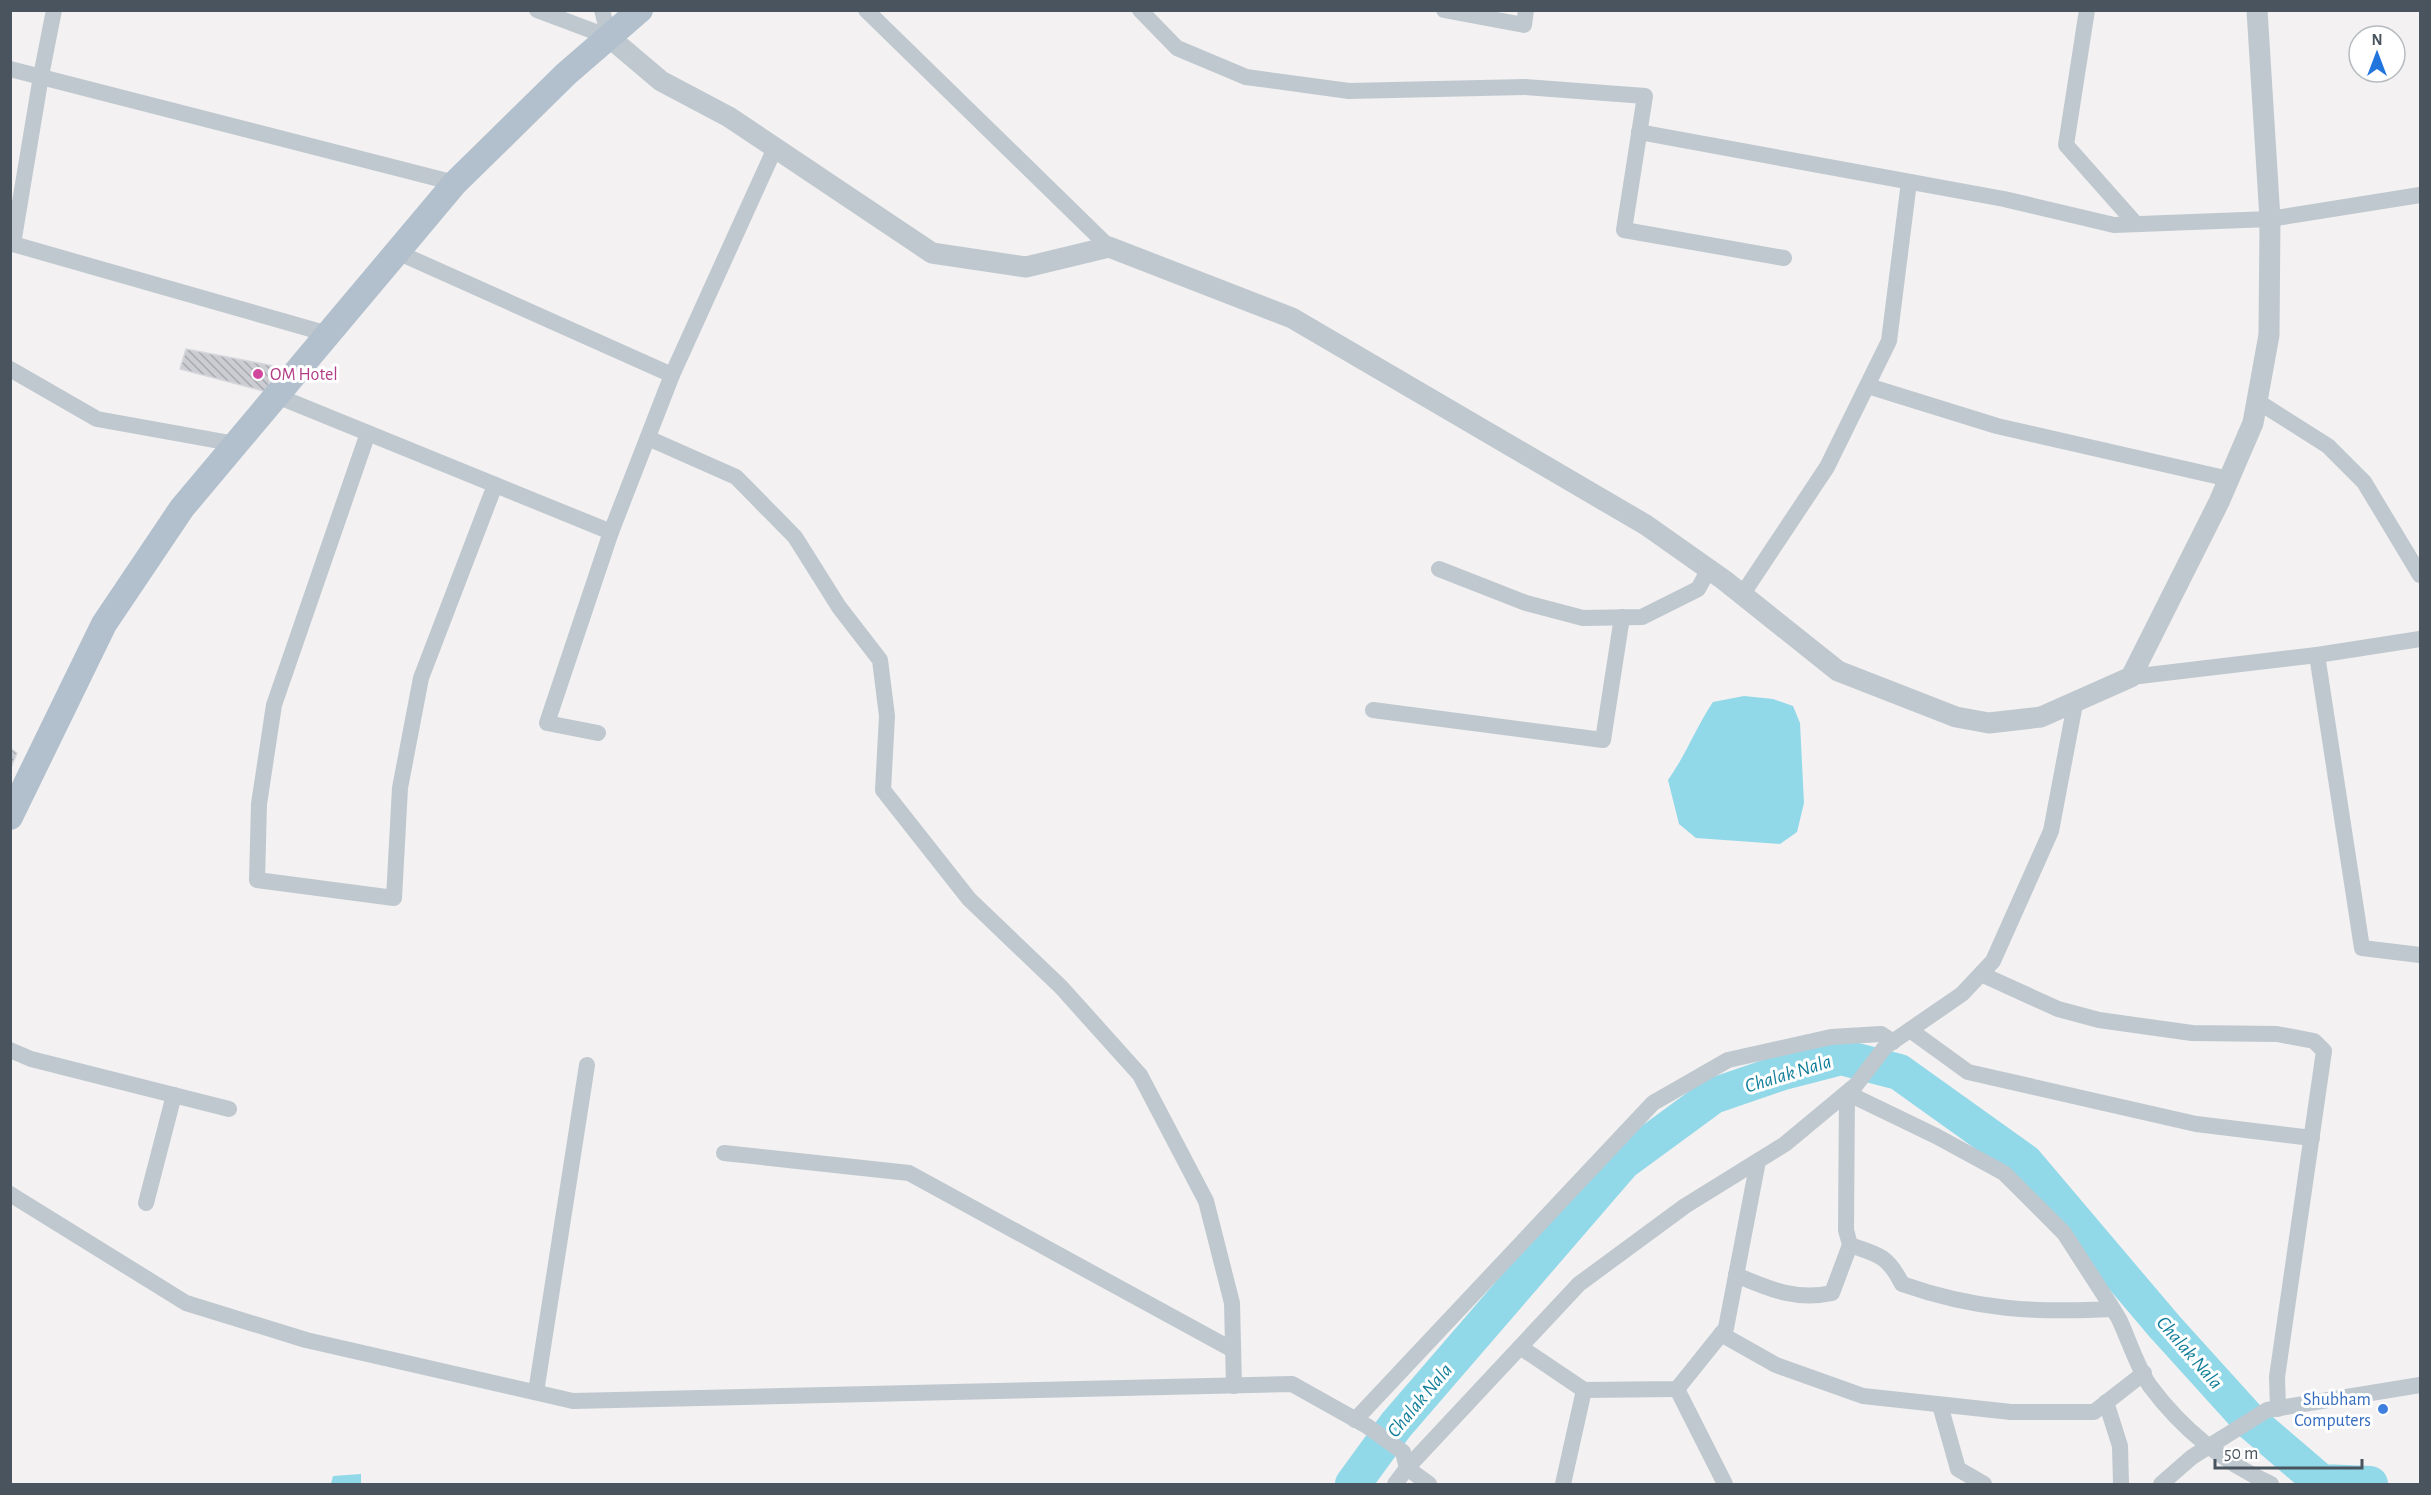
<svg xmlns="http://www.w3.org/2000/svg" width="2431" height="1495" font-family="'Alegreya Sans',sans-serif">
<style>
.water{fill:#91d8e9}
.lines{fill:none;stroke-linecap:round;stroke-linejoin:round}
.river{stroke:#91d8e9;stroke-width:36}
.building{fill:url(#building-back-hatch);stroke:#d5d7dc;stroke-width:1.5}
.minor{stroke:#bfc8cf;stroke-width:16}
.tertiary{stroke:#bfc8cf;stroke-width:21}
.primary{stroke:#b2c0ce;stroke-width:26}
.hotel-dot{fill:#d1479c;stroke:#fff;stroke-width:2}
.shop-dot{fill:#3f7fe0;stroke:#fff;stroke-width:2}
.labels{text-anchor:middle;stroke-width:6;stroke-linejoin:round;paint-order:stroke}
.hotel-label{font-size:18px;fill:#b23c85;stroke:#fff;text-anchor:start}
.shop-label{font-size:18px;fill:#366cbe;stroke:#fff;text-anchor:end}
.water-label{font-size:20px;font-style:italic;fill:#127e99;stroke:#fff}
</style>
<defs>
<pattern id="building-back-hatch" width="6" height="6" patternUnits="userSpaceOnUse" patternTransform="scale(1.5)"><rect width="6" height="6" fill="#cbcdd3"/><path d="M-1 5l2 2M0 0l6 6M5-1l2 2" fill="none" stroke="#a7a9ae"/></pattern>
</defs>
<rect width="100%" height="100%" fill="#f3f1f1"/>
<g class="water">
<path d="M1744,696L1773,699L1793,706L1800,723L1804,803L1797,832L1780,844L1696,838L1679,824L1668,780C1686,755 1696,727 1713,702Z"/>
<path d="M361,1474V1484H331L333,1476Z"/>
</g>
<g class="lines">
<path class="river" d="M1353,1484L1396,1425L1623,1162L1713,1096L1783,1072L1841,1057L1899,1072L2025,1162L2165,1327L2251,1422L2321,1482L2370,1484"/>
</g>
<g class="building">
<path d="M186,349L274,366L267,392L180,369Z"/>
<path d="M10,748L17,753L10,770Z"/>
</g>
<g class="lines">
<g class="minor">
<path d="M54,10L41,76L13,244L328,334"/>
<path d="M537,10L609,37"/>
<path d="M602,10L609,37"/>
<path d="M866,10L1109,247"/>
<path d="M1140,10L1177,48L1246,77L1349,91L1525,87L1645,96L1624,230L1784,258"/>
<path d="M1444,10L1524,25L1526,10"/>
<path d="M2087,10L2066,145L2136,224"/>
<path d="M10,69L455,183"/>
<path d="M1639,132L2004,199L2114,225L2270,219L2420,195"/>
<path d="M397,252L672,375"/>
<path d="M10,369L97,419L236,444"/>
<path d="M1868,386L1997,426L2229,479"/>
<path d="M277,396L611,532"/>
<path d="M2257,401L2328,446L2364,482L2420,575"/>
<path d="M368,433L274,705L259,804L257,880L394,898L400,788L421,678L495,485"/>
<path d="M648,438L736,477L795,537L839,607L880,660L887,716L883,790L969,899L1061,987L1140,1075L1206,1201L1232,1303L1234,1386"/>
<path d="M1439,569L1526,603L1583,618L1642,617L1698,589L1709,569"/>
<path d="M1742,595L1827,467L1889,341L1909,182"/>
<path d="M2317,655L2420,639"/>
<path d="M2131,677L2317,655L2362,948L2420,955"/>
<path d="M1373,710L1603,740L1622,617"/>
<path d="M598,733L547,723L611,532L672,375L775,148"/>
<path d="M1981,974L2058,1009L2099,1020L2192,1033L2277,1034L2314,1041L2324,1051L2277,1377L2278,1409"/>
<path d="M1910,1030L1968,1072L2196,1124L2312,1138"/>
<path d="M10,1050L31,1059L229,1109"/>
<path d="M724,1153L909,1173L1233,1350"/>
<path d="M10,1194L186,1303L306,1340L573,1401L1292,1384L1367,1426L1403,1452L1407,1468L1429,1484"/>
<path d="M146,1203L174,1095"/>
<path d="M1736,1275C1769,1289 1796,1301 1832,1293L1850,1245"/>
<path d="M2113,1309C2035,1313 1976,1310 1902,1284C1888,1256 1878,1254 1850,1245L1846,1230L1847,1093L1936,1136L2004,1173L2064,1233L2113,1309L2119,1319C2129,1340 2137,1367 2150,1386C2182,1429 2223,1462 2271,1484"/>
<path d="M1721,1334L1776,1365L1863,1396L2011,1412H2094L2144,1373"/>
<path d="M1520,1347L1584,1390L1677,1389L1726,1328L1758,1161"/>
<path d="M1677,1389L1725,1484"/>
<path d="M536,1392L587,1065"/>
<path d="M2106,1402L2120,1446L2121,1484"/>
<path d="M1940,1405L1958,1469L1984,1484"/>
<path d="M1355,1420L1653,1103L1728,1060L1831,1037L1881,1034L1893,1042"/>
<path d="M1395,1484L1407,1468L1579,1284L1685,1206L1785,1144L1856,1085L1885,1047L1962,994L1993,961L2051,831L2075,704"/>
<path d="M1563,1484L1584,1390"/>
<path d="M2161,1484L2192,1457L2267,1410L2420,1385"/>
</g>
<path class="tertiary" d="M609,37L661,81L729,117L932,253L1026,267L1109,247L1292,318L1646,525L1724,580L1838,671L1956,717L1989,723L2041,717L2131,677L2219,502L2253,423L2269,335L2270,219L2257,10"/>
<path class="primary" d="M10,817L104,624L182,508L455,183L566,74L640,10"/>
</g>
<circle class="hotel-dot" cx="258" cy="374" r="6"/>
<circle class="shop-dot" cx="2383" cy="1409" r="6"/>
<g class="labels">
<g class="hotel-label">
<text x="270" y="380">OM Hotel</text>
</g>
<g class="shop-label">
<text x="2371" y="1405">Shubham<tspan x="2371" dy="21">Computers</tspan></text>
</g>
<g class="water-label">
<text transform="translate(1788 1073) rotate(-17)" y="7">Chalak Nala</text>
<text transform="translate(2190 1352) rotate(49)" y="7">Chalak Nala</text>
<text transform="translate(1419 1400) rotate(-50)" y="7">Chalak Nala</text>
</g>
</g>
<rect width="2431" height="1495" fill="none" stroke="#49545e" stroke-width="24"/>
<g transform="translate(2377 54)"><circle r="28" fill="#ffffff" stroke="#b6bbbf" stroke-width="1.5"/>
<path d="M0-4.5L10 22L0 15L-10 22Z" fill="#2175dd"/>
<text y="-9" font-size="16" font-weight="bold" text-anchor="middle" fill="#49545e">N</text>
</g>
<path d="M2215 1459v9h147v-9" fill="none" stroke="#49545e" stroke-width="3"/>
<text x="2224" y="1459" font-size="18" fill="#49545e" stroke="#ffffff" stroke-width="4.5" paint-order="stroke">50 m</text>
</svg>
